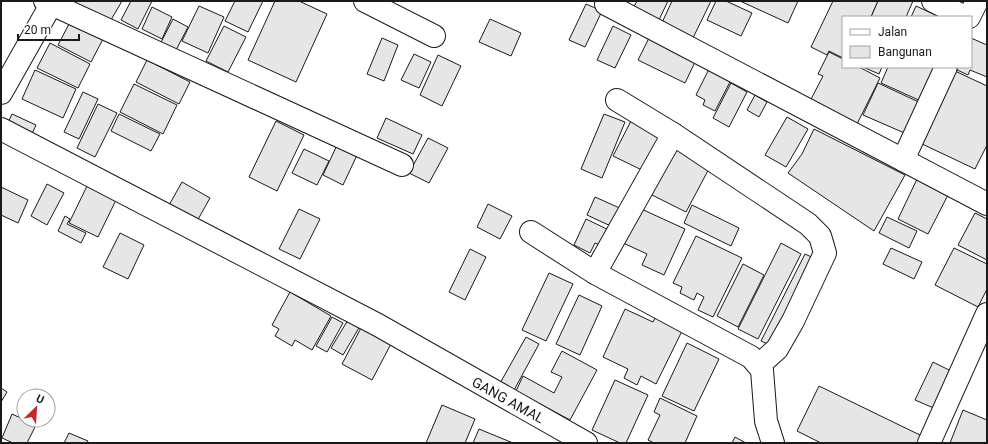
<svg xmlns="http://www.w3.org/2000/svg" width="988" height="444" font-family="Roboto,sans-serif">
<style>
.building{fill:#e6e6e6;stroke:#1a1a1a}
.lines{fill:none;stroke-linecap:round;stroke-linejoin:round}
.minor-casing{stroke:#1a1a1a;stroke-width:24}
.minor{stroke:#fff;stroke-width:22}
.labels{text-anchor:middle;stroke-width:3;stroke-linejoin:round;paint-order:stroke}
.street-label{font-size:14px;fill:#1a1a1a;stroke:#fff}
</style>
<rect width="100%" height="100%" fill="#fff"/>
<g class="building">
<path d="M68,1H122L108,25Z"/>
<path d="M131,1H152L138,29L121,20Z"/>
<path d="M235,1H263L248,32L225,21Z"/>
<path d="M275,1H299L327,14L296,82L248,60Z"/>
<path d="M637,1H668L658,22L632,10Z"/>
<path d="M672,1H711L691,42L660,27Z"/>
<path d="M716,1H726L752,13L741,36L707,20Z"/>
<path d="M740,1H798L788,23Z"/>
<path d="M833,1H878L871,17H843V58L829,51L827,55L811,47Z"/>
<path d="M878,1H913L906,17H871Z"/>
<path d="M586,4L602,11L585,47L569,40Z"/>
<path d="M199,6L224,17L208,53L182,41Z"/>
<path d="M916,6L940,17H911Z"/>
<path d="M152,7L172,17L162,39L142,29Z"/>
<path d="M173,19L188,27L174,54L159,46Z"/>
<path d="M490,19L521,33L511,56L479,42Z"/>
<path d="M70,22L103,39L91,62L58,45Z"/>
<path d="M224,26L246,37L228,72L206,61Z"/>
<path d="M613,26L631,35L615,68L597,60Z"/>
<path d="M382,38L398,45L384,81L367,74Z"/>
<path d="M649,38L696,60L685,83L638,60Z"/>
<path d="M971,38L987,45V77L970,70L968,75L955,69L956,67H971Z"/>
<path d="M50,43L90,64L78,88L37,68Z"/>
<path d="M829,52L843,59V67H859L880,78L855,128L808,105L823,76L818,74Z"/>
<path d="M414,54L431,62L419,88L401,80Z"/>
<path d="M438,55L461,66L442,106L420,95Z"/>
<path d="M147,60L190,82L179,104L136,82Z"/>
<path d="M863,67H882L879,74Z"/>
<path d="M888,67H938L923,102L881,83Z"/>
<path d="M709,69L731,80L715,111L703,105L705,100L696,95Z"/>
<path d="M35,70L76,89L63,118L22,99Z"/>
<path d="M955,71L987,86V145L975,169L920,143Z"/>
<path d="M731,83L747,92L729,127L713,118Z"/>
<path d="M878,83L923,104L909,135L863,115Z"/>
<path d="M134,84L177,105L163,134L120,112Z"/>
<path d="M83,92L98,99L79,139L64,132Z"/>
<path d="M755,95L767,102L759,117L747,110Z"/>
<path d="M98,104L117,113L95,157L77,148Z"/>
<path d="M12,114L36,125L30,138L6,127Z"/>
<path d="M119,114L160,134L151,151L111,131Z"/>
<path d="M604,114L625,122L602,178L581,169Z"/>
<path d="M787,117L808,129L786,167L765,155Z"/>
<path d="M386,118L422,135L413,154L377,138Z"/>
<path d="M632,119L666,135L648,173L613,156Z"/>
<path d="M276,121L304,135L277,191L249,177Z"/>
<path d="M814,129L905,175L874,231L788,173L802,154Z"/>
<path d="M428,138L448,148L429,183L409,173Z"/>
<path d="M338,143L358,153L343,185L323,175Z"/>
<path d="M675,144L712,163L686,212L650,194Z"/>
<path d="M304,149L329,161L317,185L292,173Z"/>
<path d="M918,177L949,193L928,234L898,219Z"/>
<path d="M182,182L210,198L196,223L168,207Z"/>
<path d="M47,184L64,193L47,225L31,216Z"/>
<path d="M88,184L117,198L98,237L69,223Z"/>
<path d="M1,187L28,200L18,223L1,215Z"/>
<path d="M595,197L624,210L615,228L587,215Z"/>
<path d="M488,204L512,216L500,239L477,227Z"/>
<path d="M692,205L739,228L731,246L684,223Z"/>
<path d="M637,207L685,229L664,275L642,265L647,254L621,242Z"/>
<path d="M299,209L320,219L300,259L279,249Z"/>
<path d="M975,213L987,219V260L958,245Z"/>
<path d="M65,216L70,219L67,224L86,233L81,243L58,231Z"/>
<path d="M887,217L917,231L909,248L879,233Z"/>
<path d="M586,219L613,232L606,248L595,243L590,253L574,245Z"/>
<path d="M120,233L144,245L128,279L103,267Z"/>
<path d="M696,236L742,258L713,317L698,310L704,297L697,293L694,300L680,293L682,287L673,283Z"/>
<path d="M781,243L801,254L758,339L738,329Z"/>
<path d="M891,248L922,262L914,279L883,264Z"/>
<path d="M954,248L987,264V289L978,307L935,285Z"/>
<path d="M470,249L486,257L465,300L449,292Z"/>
<path d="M805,254L818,260L774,347L761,341Z"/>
<path d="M743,264L764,275L738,327L717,316Z"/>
<path d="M549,273L573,284L546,341L522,330Z"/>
<path d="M290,292L331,316L312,350L295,340L292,346L275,336L279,329L272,325Z"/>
<path d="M579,295L602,306L580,355L556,344Z"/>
<path d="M625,309L653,322L656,316L683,329L656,384L641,376L637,385L624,378L628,369L603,357Z"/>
<path d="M332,317L343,323L327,352L316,346Z"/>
<path d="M348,320L360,326L343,355L331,348Z"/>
<path d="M362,326L392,342L372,380L342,364Z"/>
<path d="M526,337L539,344L513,392L499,385Z"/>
<path d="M687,343L719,359L694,411L662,396Z"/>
<path d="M562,351L597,370L570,420L516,391L523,376L554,393L562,377L551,372Z"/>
<path d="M933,362L953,372L936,409L915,400Z"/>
<path d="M615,380L648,395L626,443H620L592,430Z"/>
<path d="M819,386L924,437L921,443H821L797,431Z"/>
<path d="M1,388L7,392L1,402Z"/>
<path d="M660,398L697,416L685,443H654L648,440L660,415L654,412Z"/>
<path d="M442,405L475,419L465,443H426Z"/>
<path d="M963,410L987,420V443H950Z"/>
<path d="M12,414L36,425L27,443H13L2,438Z"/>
<path d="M479,429L513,443H473Z"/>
<path d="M69,433L88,441L87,443H64Z"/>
<path d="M735,437L746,443H732Z"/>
</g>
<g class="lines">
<g class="minor-casing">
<g id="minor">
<path d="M45,1L402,165"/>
<path d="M365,1L434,36"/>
<path d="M933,1L965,17"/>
<path d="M606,4L987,204"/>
<path d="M969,17L977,1"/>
<path d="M1,93L53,1"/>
<path d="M617,100L673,134L808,224L820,236L825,253L793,321L777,349L759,365"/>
<path d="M1,129L378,325L586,443"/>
<path d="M903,160L946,67"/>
<path d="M531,232L595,273L751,357L762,370L766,421L773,443"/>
<path d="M595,273L673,134"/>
<path d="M929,443L987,314"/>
</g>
</g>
<use href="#minor" class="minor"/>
</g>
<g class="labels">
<g class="street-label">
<text transform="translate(508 400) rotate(29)" y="5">GANG AMAL</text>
</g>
</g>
<rect width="988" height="444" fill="none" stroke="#1a1a1a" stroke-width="4"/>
<rect x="842" y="16" width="130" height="52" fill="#ffffff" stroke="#a3a3a3"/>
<rect x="850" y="29" width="20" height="6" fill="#ffffff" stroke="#a3a3a3"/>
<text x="878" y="36" font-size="12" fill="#1a1a1a">Jalan</text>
<rect x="850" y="46" width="20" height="12" fill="#e6e6e6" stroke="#a3a3a3"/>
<text x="878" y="56" font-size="12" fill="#1a1a1a">Bangunan</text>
<g transform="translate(36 408) rotate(25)"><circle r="19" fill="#ffffff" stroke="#a3a3a3"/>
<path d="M0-3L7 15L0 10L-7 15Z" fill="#c62828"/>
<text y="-6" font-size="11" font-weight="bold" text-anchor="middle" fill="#1a1a1a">U</text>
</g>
<path d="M18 34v6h61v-6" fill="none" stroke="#1a1a1a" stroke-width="2"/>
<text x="24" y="34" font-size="12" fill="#1a1a1a" stroke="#ffffff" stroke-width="3" paint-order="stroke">20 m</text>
</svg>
